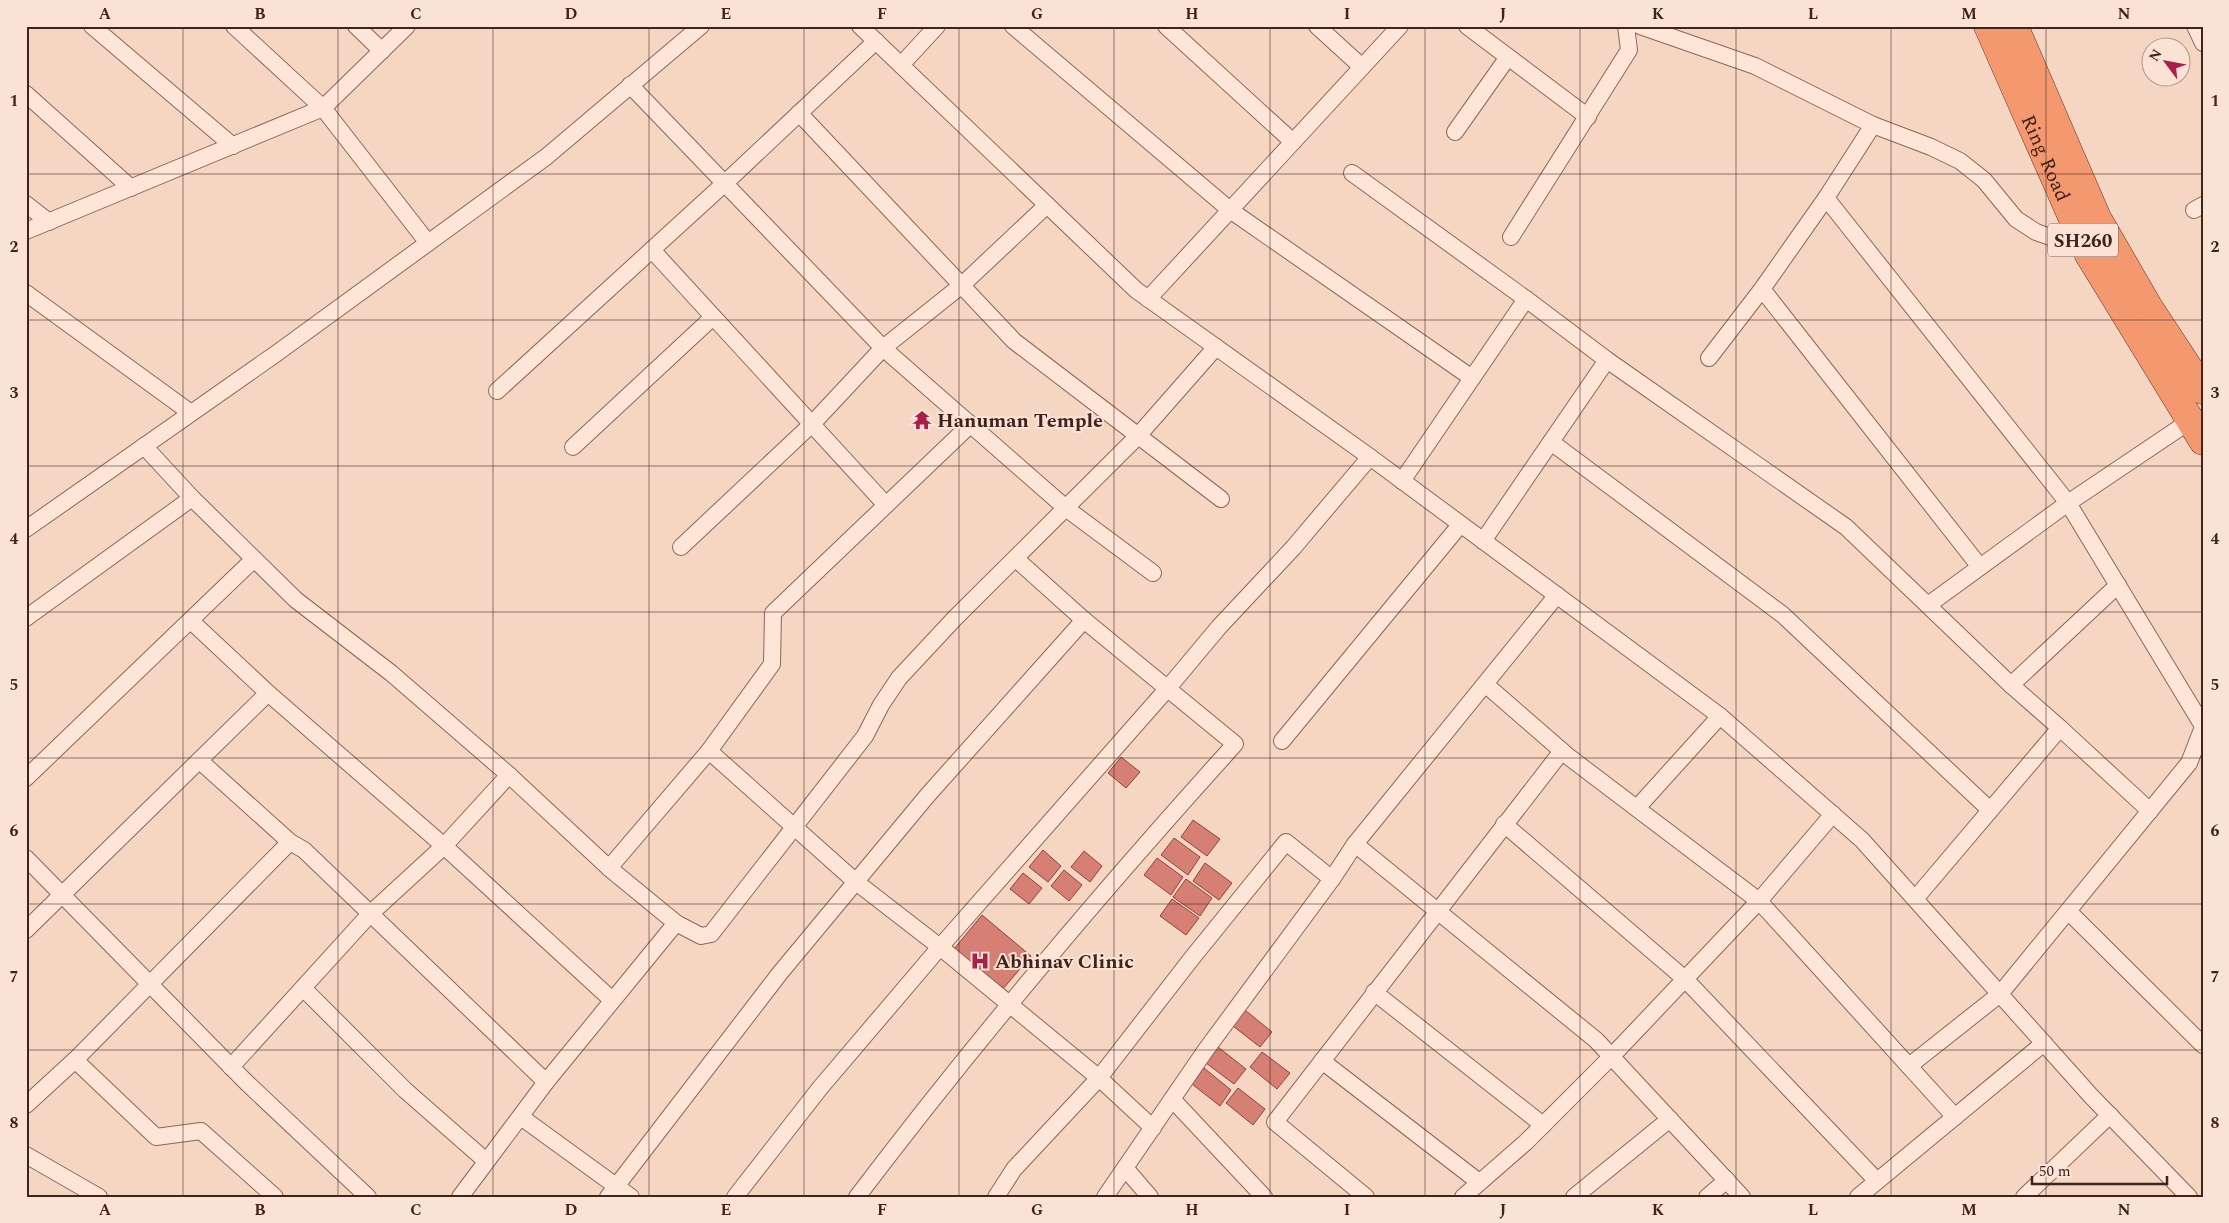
<svg xmlns="http://www.w3.org/2000/svg" width="2229" height="1223" font-family="Spectral,serif">
<style>
.building{fill:#d67f74;stroke:#934139}
.lines{fill:none;stroke-linecap:round;stroke-linejoin:round}
.minor-casing{stroke:#916457;stroke-width:18}
.trunk-casing{stroke:#5e342b;stroke-width:29}
.minor{stroke:#fde6d8;stroke-width:16}
.trunk{stroke:#f49870;stroke-width:28}
.grid{fill:none;stroke:#3f231d;stroke-width:1;stroke-opacity:0.55}
.labels{text-anchor:middle;stroke-width:4;stroke-linejoin:round;paint-order:stroke}
.shield{fill:#fae3d4;stroke:#775d54;stroke-width:1}
.shield-label{font-size:19px;font-weight:bold;fill:#3f231d}
.street-label{font-size:20px;fill:#3f231d;stroke:#fae3d4}
.poi-label{font-size:20px;font-weight:bold;fill:#3f231d;stroke:#fae3d4;text-anchor:start}
.neatline{fill:none;stroke:#3f231d;stroke-width:2}
.grid-label{font-size:16px;text-anchor:middle;font-weight:bold;fill:#3f231d}
</style>
<rect width="100%" height="100%" fill="#f4d6c3"/>
<g class="building">
<path d="M1121,757L1140,772L1126,788L1108,773Z"/>
<path d="M1193,820L1220,839L1207,856L1181,837Z"/>
<path d="M1174,838L1200,857L1188,875L1161,855Z"/>
<path d="M1043,850L1061,866L1048,882L1029,867Z"/>
<path d="M1084,851L1102,866L1090,882L1071,867Z"/>
<path d="M1157,858L1183,877L1171,895L1144,875Z"/>
<path d="M1205,863L1232,883L1219,900L1193,881Z"/>
<path d="M1064,870L1082,885L1069,901L1051,886Z"/>
<path d="M1023,873L1042,888L1029,904L1010,889Z"/>
<path d="M1186,879L1212,898L1200,916L1173,897Z"/>
<path d="M1172,899L1199,918L1186,935L1160,916Z"/>
<path d="M982,915L1031,956L1002,990L954,949Z"/>
<path d="M1245,1010L1272,1032L1260,1047L1233,1026Z"/>
<path d="M1218,1047L1246,1069L1234,1084L1206,1063Z"/>
<path d="M1262,1052L1290,1073L1277,1089L1250,1067Z"/>
<path d="M1204,1068L1231,1090L1220,1106L1192,1084Z"/>
<path d="M1238,1088L1265,1109L1253,1125L1226,1103Z"/>
</g>
<g class="lines">
<g class="minor-casing">
<g id="minor">
<path d="M92,26L233,146"/>
<path d="M234,26L323,108L428,243"/>
<path d="M356,26L382,51"/>
<path d="M860,26L1136,290L1370,457L1720,716L1862,840L2091,1096L2189,1197"/>
<path d="M1013,26L1230,210L1472,378"/>
<path d="M1166,26L1293,142"/>
<path d="M1317,26L1362,67"/>
<path d="M1467,26L1588,117"/>
<path d="M1640,26L1755,66L1873,125L1931,147L1960,161L1984,180L2016,219L2036,232L2087,250"/>
<path d="M2195,26L2203,43"/>
<path d="M901,65L937,26"/>
<path d="M630,85L883,348L1067,509L1153,573"/>
<path d="M26,94L131,188"/>
<path d="M799,113L1014,341L1221,499"/>
<path d="M1455,132L1508,57"/>
<path d="M1352,173L1526,299"/>
<path d="M1826,198L1873,125"/>
<path d="M26,204L49,222"/>
<path d="M2194,210L2203,205"/>
<path d="M26,231L323,108L407,26"/>
<path d="M1511,237L1629,50L1626,26"/>
<path d="M652,250L886,505"/>
<path d="M1762,289L1980,567"/>
<path d="M26,293L191,413"/>
<path d="M1148,299L1400,26"/>
<path d="M1709,358L1762,289L1826,198L2068,503L2203,726"/>
<path d="M497,391L725,183L876,41"/>
<path d="M971,424L773,613L772,664L709,751L856,882L940,947L1099,1078L1153,1128"/>
<path d="M1551,442L1783,615L1990,810"/>
<path d="M144,446L192,498L296,600L391,673L509,775L609,868L676,923L546,1082L460,1197"/>
<path d="M573,447L713,317"/>
<path d="M1402,481L1526,299L1607,360L1846,527L2011,685L2060,728L1915,899"/>
<path d="M26,529L277,353L546,157L701,26"/>
<path d="M1483,541L1607,360"/>
<path d="M681,547L812,424L883,348L962,285L1047,205"/>
<path d="M1928,605L2068,503L2190,421"/>
<path d="M26,618L192,498"/>
<path d="M191,621L268,693L444,846L612,1000"/>
<path d="M1485,684L1569,757L1759,901L1955,1117"/>
<path d="M2011,685L2118,585"/>
<path d="M2060,728L2150,811"/>
<path d="M1282,741L1460,525"/>
<path d="M200,761L290,842L304,850L546,1082"/>
<path d="M26,778L254,559"/>
<path d="M1637,808L1720,716"/>
<path d="M1504,824L1685,979L1877,1181"/>
<path d="M1355,844L1596,1040L1742,1197"/>
<path d="M26,858L246,1082L368,1197"/>
<path d="M609,868L709,751"/>
<path d="M2068,911L2203,1045"/>
<path d="M676,923L701,936L711,934L865,736L881,705L899,678L955,618L1137,437L1216,347"/>
<path d="M26,930L268,693"/>
<path d="M303,988L405,1090L486,1161"/>
<path d="M1374,992L1543,1125"/>
<path d="M75,1060L156,1137L201,1131L275,1197"/>
<path d="M1322,1061L1479,1182"/>
<path d="M1909,1066L2000,994L2189,763L2203,727"/>
<path d="M231,1067L370,914L444,846L509,775"/>
<path d="M1172,1099L1264,1197"/>
<path d="M26,1105L75,1060L290,842"/>
<path d="M521,1117L631,1197"/>
<path d="M26,1155L99,1197"/>
<path d="M1125,1168L1150,1197"/>
<path d="M608,1197L780,973L927,796L1084,620"/>
<path d="M735,1197L820,1088L940,947L1168,688L1219,627L1293,548L1370,457"/>
<path d="M857,1197C976,1040 1103,890 1235,744L1084,620L1016,559"/>
<path d="M996,1197L1014,1169L1099,1078L1192,958L1286,842L1332,879"/>
<path d="M1105,1197L1205,1051L1332,879L1355,844L1557,595"/>
<path d="M1366,1197L1275,1122L1562,751"/>
<path d="M1463,1197L1526,1142L1611,1057L1759,901L1833,814"/>
<path d="M1574,1197L1670,1119"/>
<path d="M1707,1197L1727,1180"/>
<path d="M1858,1197L2044,1043"/>
<path d="M2024,1197L2110,1115"/>
</g>
</g>
<g class="trunk-casing">
<g id="trunk">
<path id="s1" d="M1988,26L2088,253L2203,441"/>
<path d="M2014,26L2097,218L2149,308L2203,390"/>
</g>
</g>
<use href="#minor" class="minor"/>
<use href="#trunk" class="trunk"/>
</g>
<path class="grid" d="M183,26V1197M338,26V1197M493,26V1197M649,26V1197M804,26V1197M959,26V1197M1114,26V1197M1270,26V1197M1425,26V1197M1580,26V1197M1736,26V1197M1891,26V1197M2046,26V1197M26,174H2203M26,320H2203M26,466H2203M26,612H2203M26,758H2203M26,904H2203M26,1050H2203"/>
<defs>
<g id="temple-bare" transform="scale(1.5)"><path d="M0-6L5-2H3V0L6.5 2.5H4V6H1.5V3h-3V6H-4V2.5H-6.5L-3 0V-2H-5Z" fill="#a81f4a" stroke="#fae3d4" stroke-width="2.5" paint-order="stroke"/></g>
<g id="hospital-bare" transform="scale(1.5)"><path d="M-5-5h3v3.5h4V-5h3V5h-3V1.5h-4V5h-3Z" fill="#a81f4a" stroke="#fae3d4" stroke-width="2.5" paint-order="stroke"/></g>
</defs>
<g fill-rule="evenodd">
<use href="#temple-bare" x="922" y="420"/>
<use href="#hospital-bare" x="980" y="961"/>
</g>
<g class="labels">
<rect class="shield" x="2048" y="223.5" width="70" height="33" rx="4"/>
<g class="shield-label">
<text x="2083" y="247">SH260</text>
</g>
<g class="street-label">
<text dy="7" stroke="none"><textPath href="#s1" startOffset="144">Ring Road</textPath></text>
</g>
<g class="poi-label">
<text x="937" y="427">Hanuman Temple</text>
<text x="995" y="968">Abhinav Clinic</text>
</g>
</g>
<rect width="2229" height="1223" fill="none" stroke="#fae3d4" stroke-width="55"/>
<g transform="translate(2166 62) rotate(302)"><circle r="24" fill="#fae3d4" stroke="#af968b"/>
<path d="M0-4L9 19L0 12L-9 19Z" fill="#a81f4a"/>
<text y="-8" font-size="14" font-weight="bold" text-anchor="middle" fill="#3f231d">N</text>
</g>
<path d="M2032 1176v8h135v-8" fill="none" stroke="#3f231d" stroke-width="2.5"/>
<text x="2039" y="1176" font-size="15" fill="#3f231d" stroke="#fae3d4" stroke-width="4" paint-order="stroke">50 m</text>
<rect x="28" y="28" width="2174" height="1168" class="neatline"/>
<g class="grid-label">
<text x="105" y="19">A</text>
<text x="260" y="19">B</text>
<text x="416" y="19">C</text>
<text x="571" y="19">D</text>
<text x="726" y="19">E</text>
<text x="882" y="19">F</text>
<text x="1037" y="19">G</text>
<text x="1192" y="19">H</text>
<text x="1347" y="19">I</text>
<text x="1503" y="19">J</text>
<text x="1658" y="19">K</text>
<text x="1813" y="19">L</text>
<text x="1969" y="19">M</text>
<text x="2124" y="19">N</text>
<text x="14" y="106">1</text>
<text x="2215" y="106">1</text>
<text x="14" y="252">2</text>
<text x="2215" y="252">2</text>
<text x="14" y="398">3</text>
<text x="2215" y="398">3</text>
<text x="14" y="544">4</text>
<text x="2215" y="544">4</text>
<text x="14" y="690">5</text>
<text x="2215" y="690">5</text>
<text x="14" y="836">6</text>
<text x="2215" y="836">6</text>
<text x="14" y="982">7</text>
<text x="2215" y="982">7</text>
<text x="14" y="1128">8</text>
<text x="2215" y="1128">8</text>
<text x="105" y="1215">A</text>
<text x="260" y="1215">B</text>
<text x="416" y="1215">C</text>
<text x="571" y="1215">D</text>
<text x="726" y="1215">E</text>
<text x="882" y="1215">F</text>
<text x="1037" y="1215">G</text>
<text x="1192" y="1215">H</text>
<text x="1347" y="1215">I</text>
<text x="1503" y="1215">J</text>
<text x="1658" y="1215">K</text>
<text x="1813" y="1215">L</text>
<text x="1969" y="1215">M</text>
<text x="2124" y="1215">N</text>
</g>
</svg>
